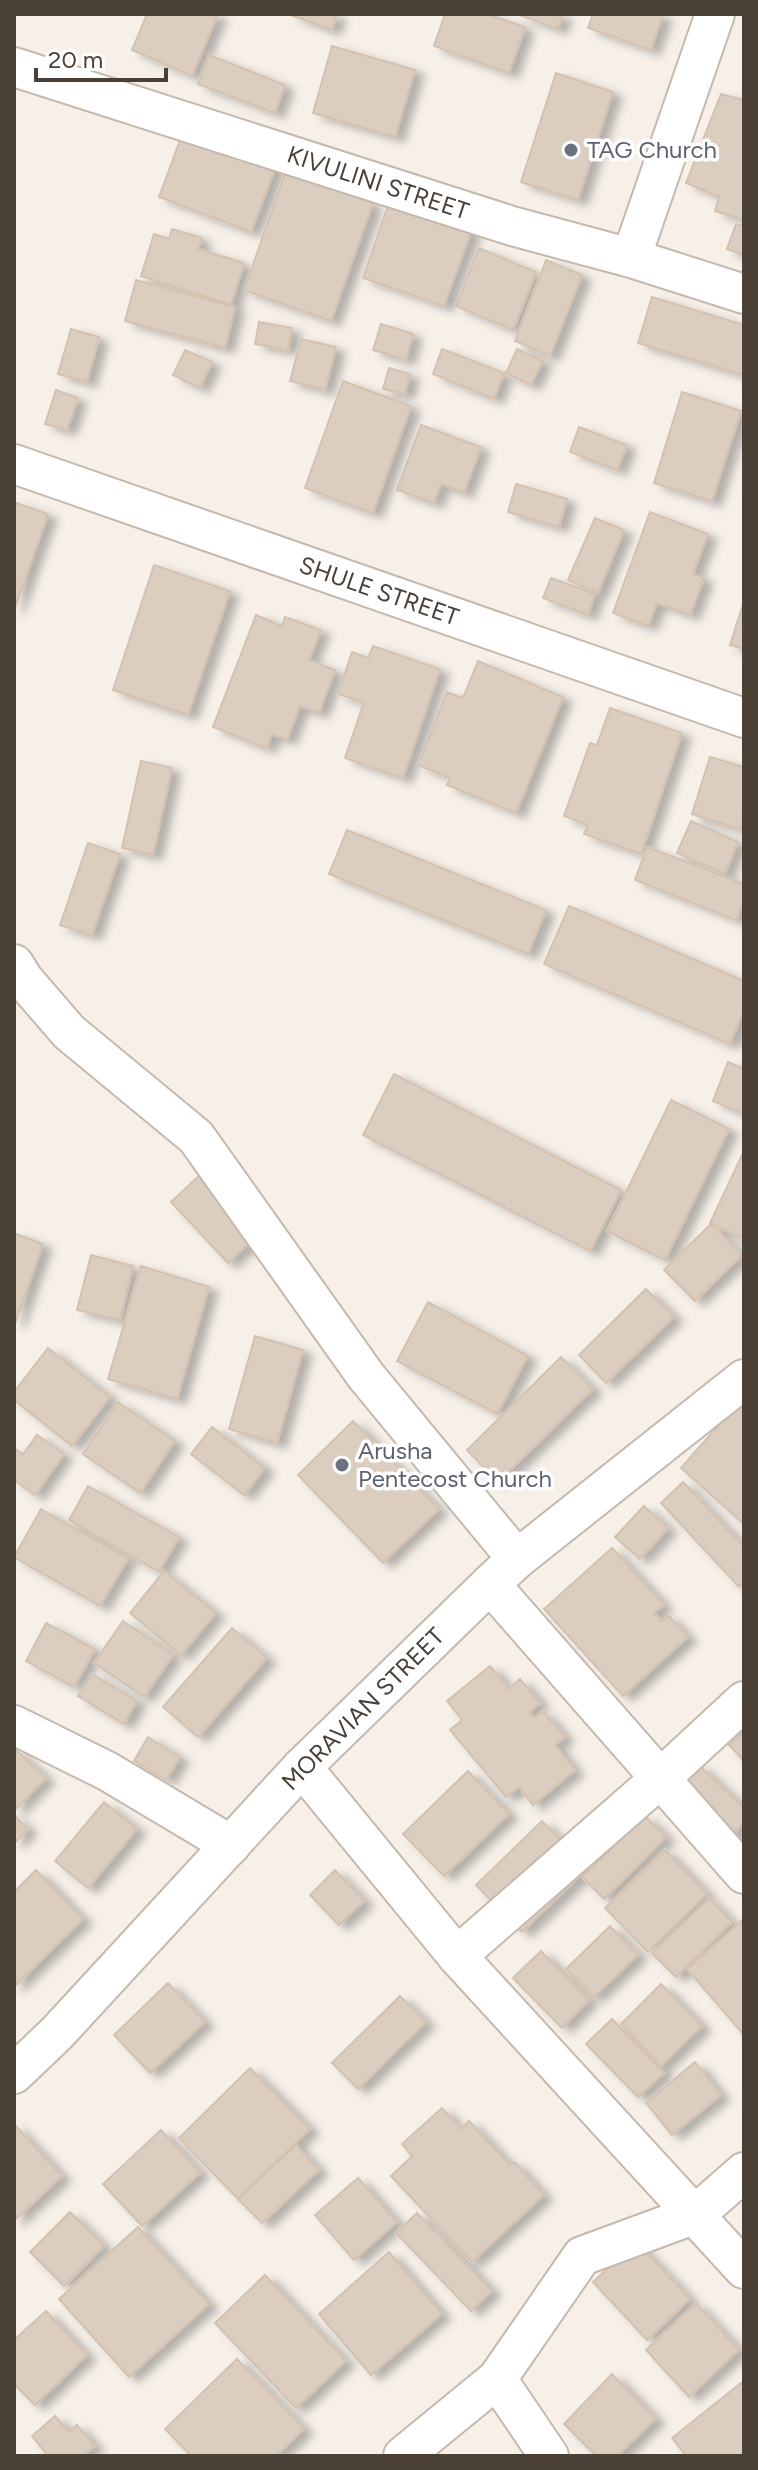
<svg xmlns="http://www.w3.org/2000/svg" width="758" height="2470" font-family="Figtree,sans-serif">
<style>
.building{fill:#dbcdc0;stroke:#d4c1af;stroke-width:2;filter:url(#shadow)}
.lines{fill:none;stroke-linecap:round;stroke-linejoin:round}
.street-casing{stroke:#c5b9ad;stroke-width:42}
.street{stroke:#fff;stroke-width:38}
.worship-dot{fill:#6b7280;stroke:#fff;stroke-width:3}
.labels{text-anchor:middle;stroke-width:7;stroke-linejoin:round;paint-order:stroke}
.worship-label{font-size:24px;fill:#5b616d;stroke:#fff;text-anchor:start}
.street-label{font-size:24px;fill:#4a4036;stroke:#fff}
</style>
<defs>
<filter id="shadow"><feDropShadow dx="9" dy="5" stdDeviation="4" flood-color="#0004"/></filter>
</defs>
<rect width="100%" height="100%" fill="#f6f0e9"/>
<g class="building">
<path d="M147,14H218L192,76L132,50Z"/>
<path d="M288,14H337L332,30Z"/>
<path d="M445,14H487L525,27L509,73L434,46Z"/>
<path d="M517,14H563L558,29Z"/>
<path d="M593,14H663L651,50L588,28Z"/>
<path d="M332,46L415,70L395,137L313,113Z"/>
<path d="M209,55L285,85L275,113L198,84Z"/>
<path d="M556,73L613,92L578,200L521,182Z"/>
<path d="M721,94L744,100V220L715,211L719,197L686,183Z"/>
<path d="M186,124L279,158L251,232L159,197Z"/>
<path d="M286,171L373,203L331,321L244,290Z"/>
<path d="M390,200L472,229L444,306L363,278Z"/>
<path d="M736,224L744,226V255L727,249Z"/>
<path d="M172,229L202,238L198,249L244,263L231,305L141,276L154,234L169,239Z"/>
<path d="M479,248L536,272L513,330L456,306Z"/>
<path d="M546,260L582,275L550,356L515,341Z"/>
<path d="M136,280L235,307L225,348L125,321Z"/>
<path d="M652,297L744,325V375L638,343Z"/>
<path d="M259,322L292,328L288,350L255,344Z"/>
<path d="M381,324L413,334L406,360L373,350Z"/>
<path d="M71,329L99,337L87,382L58,374Z"/>
<path d="M301,339L336,347L325,390L290,381Z"/>
<path d="M442,349L504,373L494,399L433,374Z"/>
<path d="M517,349L543,361L531,385L506,373Z"/>
<path d="M185,350L212,362L200,388L173,375Z"/>
<path d="M389,368L410,374L405,394L383,389Z"/>
<path d="M343,381L411,406L373,513L305,488Z"/>
<path d="M56,390L78,398L67,430L45,424Z"/>
<path d="M682,392L741,411L712,501L654,483Z"/>
<path d="M421,425L481,447L464,493L441,484L434,503L397,490Z"/>
<path d="M579,427L627,445L617,470L570,452Z"/>
<path d="M516,484L567,499L559,527L508,512Z"/>
<path d="M14,502L48,514L14,611Z"/>
<path d="M650,512L708,534L693,574L704,578L690,615L657,603L648,626L613,613Z"/>
<path d="M595,518L624,530L598,593L568,580Z"/>
<path d="M154,565L230,591L188,715L113,690Z"/>
<path d="M551,578L595,594L588,615L543,598Z"/>
<path d="M744,601V649L730,645Z"/>
<path d="M256,615L282,626L285,617L321,630L309,660L335,670L319,713L300,706L287,740L272,734L267,748L213,727Z"/>
<path d="M373,646L440,669L403,778L345,758L364,702L338,694L352,652L368,658Z"/>
<path d="M478,661L563,697L516,813L447,785L450,778L418,765L447,692L463,698Z"/>
<path d="M610,708L682,733L641,854L584,834L588,825L564,816L590,743L597,745Z"/>
<path d="M710,757L744,767L742,830L692,814Z"/>
<path d="M141,761L172,768L153,855L122,848Z"/>
<path d="M691,821L738,842L725,874L677,853Z"/>
<path d="M347,830L546,910L528,954L329,874Z"/>
<path d="M88,843L120,854L92,935L60,925Z"/>
<path d="M647,847L744,884V901L736,920L635,880Z"/>
<path d="M569,906L744,981V1010L730,1044L544,964Z"/>
<path d="M728,1062L744,1069V1114L713,1101Z"/>
<path d="M394,1074L621,1190L590,1251L363,1135Z"/>
<path d="M671,1100L729,1129L665,1260L607,1231Z"/>
<path d="M744,1151V1239L710,1223Z"/>
<path d="M202,1173L259,1234L228,1263L171,1202Z"/>
<path d="M711,1224L742,1255L695,1301L664,1270Z"/>
<path d="M14,1233L43,1244L15,1324H14Z"/>
<path d="M91,1255L133,1266L120,1320L77,1310Z"/>
<path d="M141,1266L209,1287L177,1399L108,1379Z"/>
<path d="M646,1289L674,1317L606,1383L579,1355Z"/>
<path d="M428,1302L528,1356L497,1414L397,1361Z"/>
<path d="M255,1336L303,1350L277,1443L229,1429Z"/>
<path d="M48,1348L110,1397L72,1446L14,1400V1392Z"/>
<path d="M561,1357L593,1389L498,1482L467,1450Z"/>
<path d="M118,1402L175,1441L140,1493L83,1454Z"/>
<path d="M738,1403L744,1408V1524L681,1468Z"/>
<path d="M353,1421L439,1509L383,1563L298,1475Z"/>
<path d="M212,1427L265,1468L244,1495L191,1454Z"/>
<path d="M37,1435L64,1454L35,1495L14,1480V1448L23,1454Z"/>
<path d="M683,1482L744,1547V1583L739,1587L661,1503Z"/>
<path d="M88,1486L179,1537L159,1572L69,1520Z"/>
<path d="M644,1506L668,1528L640,1559L615,1537Z"/>
<path d="M41,1509L128,1559L100,1606L14,1557Z"/>
<path d="M612,1548L664,1605L654,1613L662,1621L668,1615L688,1637L623,1696L544,1609Z"/>
<path d="M164,1571L216,1613L181,1655L130,1613Z"/>
<path d="M123,1621L173,1655L144,1697L94,1663Z"/>
<path d="M46,1623L95,1649L74,1687L26,1661Z"/>
<path d="M232,1628L267,1658L198,1737L163,1707Z"/>
<path d="M490,1666L509,1689L520,1679L540,1703L529,1713L534,1718L543,1711L565,1737L555,1745L575,1770L533,1805L519,1787L506,1797L450,1730L462,1720L447,1701Z"/>
<path d="M92,1674L137,1701L124,1724L78,1696Z"/>
<path d="M744,1731V1761L729,1745Z"/>
<path d="M148,1737L180,1757L166,1780L134,1761Z"/>
<path d="M14,1748L46,1778L14,1811Z"/>
<path d="M699,1765L744,1808V1823L729,1838L677,1787Z"/>
<path d="M468,1771L509,1814L444,1876L403,1834Z"/>
<path d="M104,1802L137,1829L88,1888L55,1861Z"/>
<path d="M14,1815L28,1829L14,1844Z"/>
<path d="M645,1816L666,1837L604,1899L582,1877Z"/>
<path d="M542,1821L588,1868L522,1932L476,1885Z"/>
<path d="M665,1850L707,1894L648,1952L605,1908Z"/>
<path d="M36,1870L83,1919L14,1987V1892Z"/>
<path d="M335,1870L364,1901L339,1925L310,1895Z"/>
<path d="M709,1898L732,1922L676,1977L652,1953Z"/>
<path d="M744,1919V2035L687,1969Z"/>
<path d="M610,1926L638,1955L594,1997L566,1969Z"/>
<path d="M541,1951L589,2000L562,2028L513,1978Z"/>
<path d="M168,1983L205,2022L150,2073L114,2035Z"/>
<path d="M661,1984L702,2026L661,2066L621,2024Z"/>
<path d="M400,1996L426,2022L358,2089L332,2063Z"/>
<path d="M612,2019L664,2073L638,2097L586,2044Z"/>
<path d="M695,2062L721,2095L672,2135L646,2103Z"/>
<path d="M250,2068L310,2129L238,2199L179,2138Z"/>
<path d="M442,2108L461,2129L469,2121L510,2165L514,2162L544,2195L472,2262L391,2176L412,2156L402,2144Z"/>
<path d="M14,2124L62,2176L14,2221Z"/>
<path d="M161,2130L200,2173L142,2226L103,2184Z"/>
<path d="M296,2145L319,2170L262,2223L238,2199Z"/>
<path d="M358,2178L397,2222L354,2260L315,2215Z"/>
<path d="M70,2212L104,2246L64,2286L30,2252Z"/>
<path d="M417,2213L492,2291L471,2311L396,2233Z"/>
<path d="M138,2227L209,2304L129,2377L59,2299Z"/>
<path d="M636,2242L690,2299L647,2340L593,2282Z"/>
<path d="M389,2252L442,2314L371,2375L319,2314Z"/>
<path d="M265,2275L346,2361L296,2408L215,2323Z"/>
<path d="M696,2303L739,2350L689,2397L646,2350Z"/>
<path d="M46,2311L87,2355L35,2405L14,2384V2340Z"/>
<path d="M237,2359L304,2429L276,2456H191L165,2429Z"/>
<path d="M612,2374L656,2419L617,2456H596L564,2424Z"/>
<path d="M741,2383L744,2387V2456H686L672,2438Z"/>
<path d="M55,2416L69,2432L77,2425L95,2446L82,2456H48L32,2436Z"/>
</g>
<g class="lines">
<g class="street-casing">
<g id="street">
<path d="M14,67L512,226L631,258L744,294"/>
<path d="M631,258L715,14"/>
<path d="M14,464L744,718"/>
<path d="M14,964L24,980L69,1032L196,1137L366,1376L517,1559"/>
<path d="M490,1584L744,1874"/>
<path d="M14,1725L107,1771L231,1845"/>
<path d="M302,1767L457,1956L744,2269"/>
<path d="M457,1956L662,1777L744,1701"/>
<path d="M14,2074L57,2033L302,1767L490,1584L517,1559L744,1379"/>
<path d="M497,2379L549,2456"/>
<path d="M403,2456L497,2379L582,2256L696,2214L744,2172"/>
</g>
</g>
<use href="#street" class="street"/>
</g>
<g class="worship-dot">
<circle cx="571" cy="150" r="8"/>
<circle cx="342" cy="1465" r="8"/>
</g>
<g class="labels">
<g class="worship-label">
<text x="587" y="158">TAG Church</text>
<text x="358" y="1459">Arusha<tspan x="358" dy="28">Pentecost Church</tspan></text>
</g>
<g class="street-label">
<text transform="translate(378 183) rotate(18)" y="8">KIVULINI STREET</text>
<text transform="translate(379 591) rotate(19)" y="8">SHULE STREET</text>
<text transform="translate(363 1709) rotate(-45)" y="8">MORAVIAN STREET</text>
</g>
</g>
<rect width="758" height="2470" fill="none" stroke="#4a4036" stroke-width="32"/>
<path d="M36 68v12h130v-12" fill="none" stroke="#4a4036" stroke-width="4"/>
<text x="48" y="68" font-size="24" fill="#4a4036" stroke="#ffffff" stroke-width="6" paint-order="stroke">20 m</text>
</svg>
